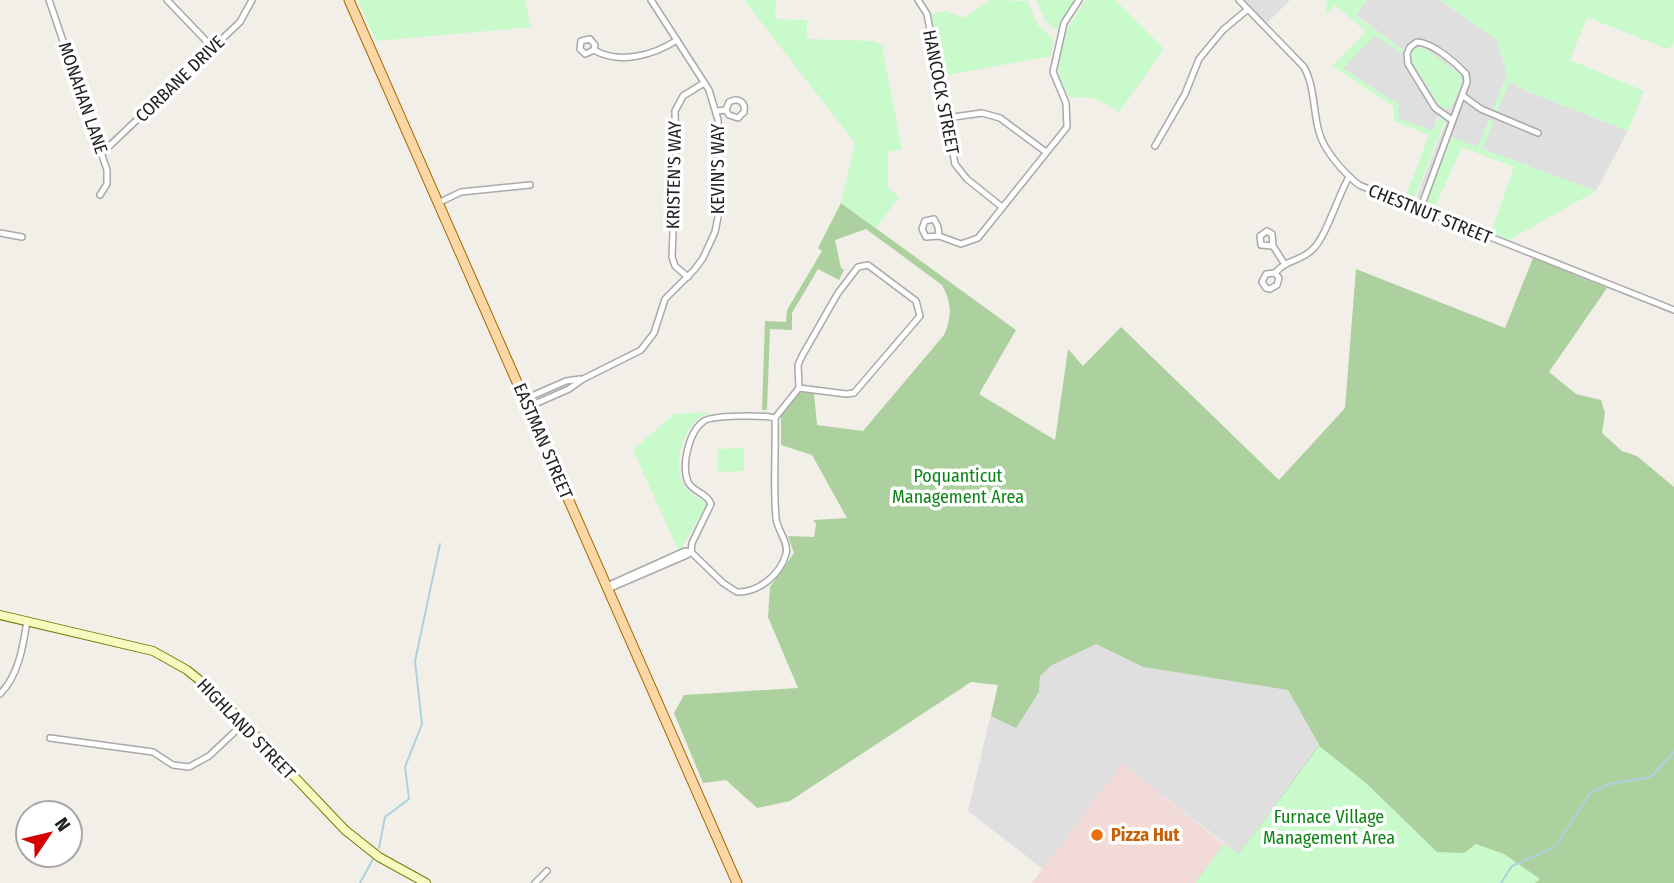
<svg xmlns="http://www.w3.org/2000/svg" width="1674" height="883" font-family="'Fira Sans Condensed',sans-serif">
<style>
.residential{fill:#e0dfdf}
.commercial{fill:#f2dad9}
.forest{fill:#add19e}
.park{fill:#c8facc}
.lines{fill:none;stroke-linecap:round;stroke-linejoin:round}
.stream{stroke:#aad3df;stroke-width:2}
.street-casing{stroke:#a9a9a9;stroke-width:8}
.secondary-casing{stroke:#707d05;stroke-width:10}
.primary-casing{stroke:#a06b00;stroke-width:11}
.street{stroke:#fff;stroke-width:5}
.secondary{stroke:#f7fabf;stroke-width:8}
.primary{stroke:#fcd6a4;stroke-width:9}
.food-dot{fill:#e8710a;stroke:#fff;stroke-width:2.5}
.labels{text-anchor:middle;stroke-width:7;stroke-linejoin:round;paint-order:stroke}
.street-label{font-size:18px;fill:#222;stroke:#fff}
.park-label{font-size:18px;fill:#0c8416;stroke:#fff}
.food-label{font-size:18px;font-weight:bold;fill:#c56008;stroke:#fff;text-anchor:start}
</style>
<rect width="100%" height="100%" fill="#f2efe9"/>
<g class="residential">
<path d="M1244,0H1290L1267,23Z"/>
<path d="M1367,0H1440L1497,40L1507,74L1493,110L1497,112L1509,81L1524,90L1628,131L1596,191L1482,149L1493,121L1478,148L1450,137L1426,208L1429,209L1409,201L1416,198L1446,122L1438,116L1433,131L1398,118V105L1343,68L1375,35L1401,53L1402,49L1356,15Z"/>
<path d="M1096,644L1143,667L1288,690L1319,746L1239,854L1123,765L1043,869L968,811L1001,672Z"/>
</g>
<path class="commercial" d="M1122,764L1224,844L1195,883H1032Z"/>
<path class="forest" d="M841,203L1016,330L979,394L1055,440L1068,349L1083,366L1121,327L1279,480L1345,408L1356,269L1505,328L1533,258L1607,288L1549,372L1576,394L1601,400L1605,413L1602,433L1622,451L1637,456L1674,487V883H1195L1224,844L1239,854L1319,745L1288,690L1143,667L1096,644L1052,665L1040,676L1039,692L1016,728L991,716L998,685L971,682L790,801L757,808L726,780L703,783L674,713L684,695L798,688L768,617L770,587L794,553L788,536L814,537L816,524L813,520L847,518L812,455L781,445V416L798,392L814,393L817,425L863,431L944,335C952,317 952,303 942,285L866,229L835,240L841,268L844,270L839,280L818,269L792,313V330L770,329L767,410H762L765,321L786,322L787,310L822,251L818,248Z"/>
<g class="park">
<path d="M358,0H525L531,27L376,41Z"/>
<path d="M744,0H776L775,19L807,20V39L874,41L882,46L902,149L888,152V188L899,197L876,228L841,203L855,143Z"/>
<path d="M990,0L1028,1L1038,26L1054,39L1051,56L943,76L931,14L946,11L964,18Z"/>
<path d="M1036,0H1074L1056,30L1045,21Z"/>
<path d="M1086,0H1115L1164,49L1119,112C1102,100 1092,95 1070,98L1059,79L1058,68L1066,30Z"/>
<path d="M1327,0H1367L1356,16L1402,49L1401,54L1375,35L1343,68L1399,105L1398,118L1433,131L1439,116L1445,121L1413,201L1404,200L1429,135L1394,121V107L1332,66L1366,32L1335,5L1325,15Z"/>
<path d="M1440,0H1674V44L1667,49L1587,17L1570,60L1644,91L1628,131L1524,90L1510,81L1497,112L1493,110L1507,74L1497,40Z"/>
<path d="M1417,47L1424,48L1461,75L1462,83L1451,108L1445,109L1438,104L1412,61L1411,53Z"/>
<path d="M1489,119L1493,121L1483,149L1596,191L1509,240L1491,233L1514,167L1462,147L1433,211L1429,209L1425,202L1451,137L1478,147Z"/>
<path d="M711,412C685,419 670,465 685,487C691,494 700,499 708,503L679,552L633,450L674,414Z"/>
<path d="M744,448V471L718,472L717,449Z"/>
<path d="M1319,746L1366,783L1437,852L1464,853L1476,844L1504,854L1540,879L1535,883H1195L1224,844L1239,854Z"/>
</g>
<g class="lines">
<g class="stream">
<path d="M379,848L385,817L409,799L405,767L422,724L415,661L440,544"/>
<path d="M360,883L373,859"/>
<path d="M1501,883L1512,866L1555,847L1591,792L1610,784L1651,777L1674,752"/>
</g>
<g class="street-casing">
<g id="street">
<path d="M49,0L107,170V184L100,195"/>
<path d="M167,0L213,48"/>
<path d="M918,0L927,14L955,164L967,179L1002,207"/>
<path d="M1239,0L1304,67C1315,87 1313,111 1319,132C1324,151 1344,173 1359,185L1674,310"/>
<path d="M594,50L595,45L590,39L581,41L580,49L585,54L594,50C620,65 654,55 677,40"/>
<path d="M1463,96L1481,109L1538,133"/>
<path d="M717,111L726,110L729,102C738,97 746,102 744,112L738,118L729,115L726,110"/>
<path d="M946,118L982,113L1000,118L1046,152"/>
<path d="M1155,146L1185,94L1199,59L1223,30L1248,9"/>
<path d="M102,153L240,22L252,0"/>
<path d="M438,203L461,192L530,185"/>
<path d="M1420,210L1467,82L1466,74C1455,62 1433,43 1417,42L1410,47L1407,54L1408,64L1435,108L1452,120"/>
<path d="M0,233L22,237"/>
<path d="M939,236L938,227L934,219L925,221L922,229L926,237L939,236L961,244L978,238L1067,127L1066,103L1053,72L1064,23L1079,0"/>
<path d="M1273,246L1261,245L1260,236L1267,231L1272,234L1273,246L1284,263"/>
<path d="M1275,273L1279,278L1277,285L1270,289L1266,288L1262,282L1266,274L1275,273C1287,259 1299,262 1312,250C1326,238 1338,195 1349,177"/>
<path d="M688,277L675,266L672,257L676,159L675,111L683,96L704,83"/>
<path d="M525,399L566,381L580,379"/>
<path d="M528,407L569,389L583,379L641,350L654,333L665,299L695,269L703,258L715,232L720,207L718,120L709,90L651,0"/>
<path d="M775,418L799,388L846,394L854,393L920,316L916,301L868,265L858,267L838,293L802,356L798,365L799,388"/>
<path d="M691,552L723,583L737,592C758,593 780,575 786,554C789,542 777,530 776,518C773,485 776,451 775,418"/>
<path d="M691,552L692,543L711,504C707,493 693,492 688,482C681,465 689,431 704,421C713,415 764,415 775,418"/>
<path d="M607,586L685,551L691,552"/>
<path d="M608,589L687,555L691,552"/>
<path d="M0,694C19,675 23,646 27,621"/>
<path d="M50,738L153,752L173,765L189,767L209,756L243,724"/>
<path d="M535,883L547,871"/>
</g>
</g>
<g class="secondary-casing">
<path id="secondary" d="M0,615L153,651L187,670L214,692L345,830L379,857L426,883"/>
</g>
<g class="primary-casing">
<path id="primary" d="M349,0L737,883"/>
</g>
<use href="#street" class="street"/>
<use href="#secondary" class="secondary"/>
<use href="#primary" class="primary"/>
</g>
<circle class="food-dot" cx="1097" cy="835" r="7"/>
<g class="labels">
<g class="street-label">
<text transform="translate(180 79) rotate(-44)" y="6">CORBANE DRIVE</text>
<text transform="translate(941 92) rotate(79)" y="6">HANCOCK STREET</text>
<text transform="translate(83 98) rotate(71)" y="6">MONAHAN LANE</text>
<text transform="translate(718 169) rotate(-90)" y="6">KEVIN'S WAY</text>
<text transform="translate(674 175) rotate(-89)" y="6">KRISTEN'S WAY</text>
<text transform="translate(1430 214) rotate(22)" y="6">CHESTNUT STREET</text>
<text transform="translate(543 441) rotate(67)" y="6">EASTMAN STREET</text>
<text transform="translate(246 729) rotate(46)" y="6">HIGHLAND STREET</text>
</g>
<g class="park-label">
<text x="958" y="482">Poquanticut<tspan x="958" dy="21">Management Area</tspan></text>
<text x="1329" y="823">Furnace Village<tspan x="1329" dy="21">Management Area</tspan></text>
</g>
<g class="food-label">
<text x="1111" y="841">Pizza Hut</text>
</g>
</g>
<g transform="translate(49 834) rotate(55)"><circle r="33" fill="#ffffff" stroke="#a7a7a7" stroke-width="2"/>
<path d="M0-5L12 26L0 18L-12 26Z" fill="#d40000"/>
<text y="-10" font-size="19" font-weight="bold" text-anchor="middle" fill="#222222">N</text>
</g>
</svg>
